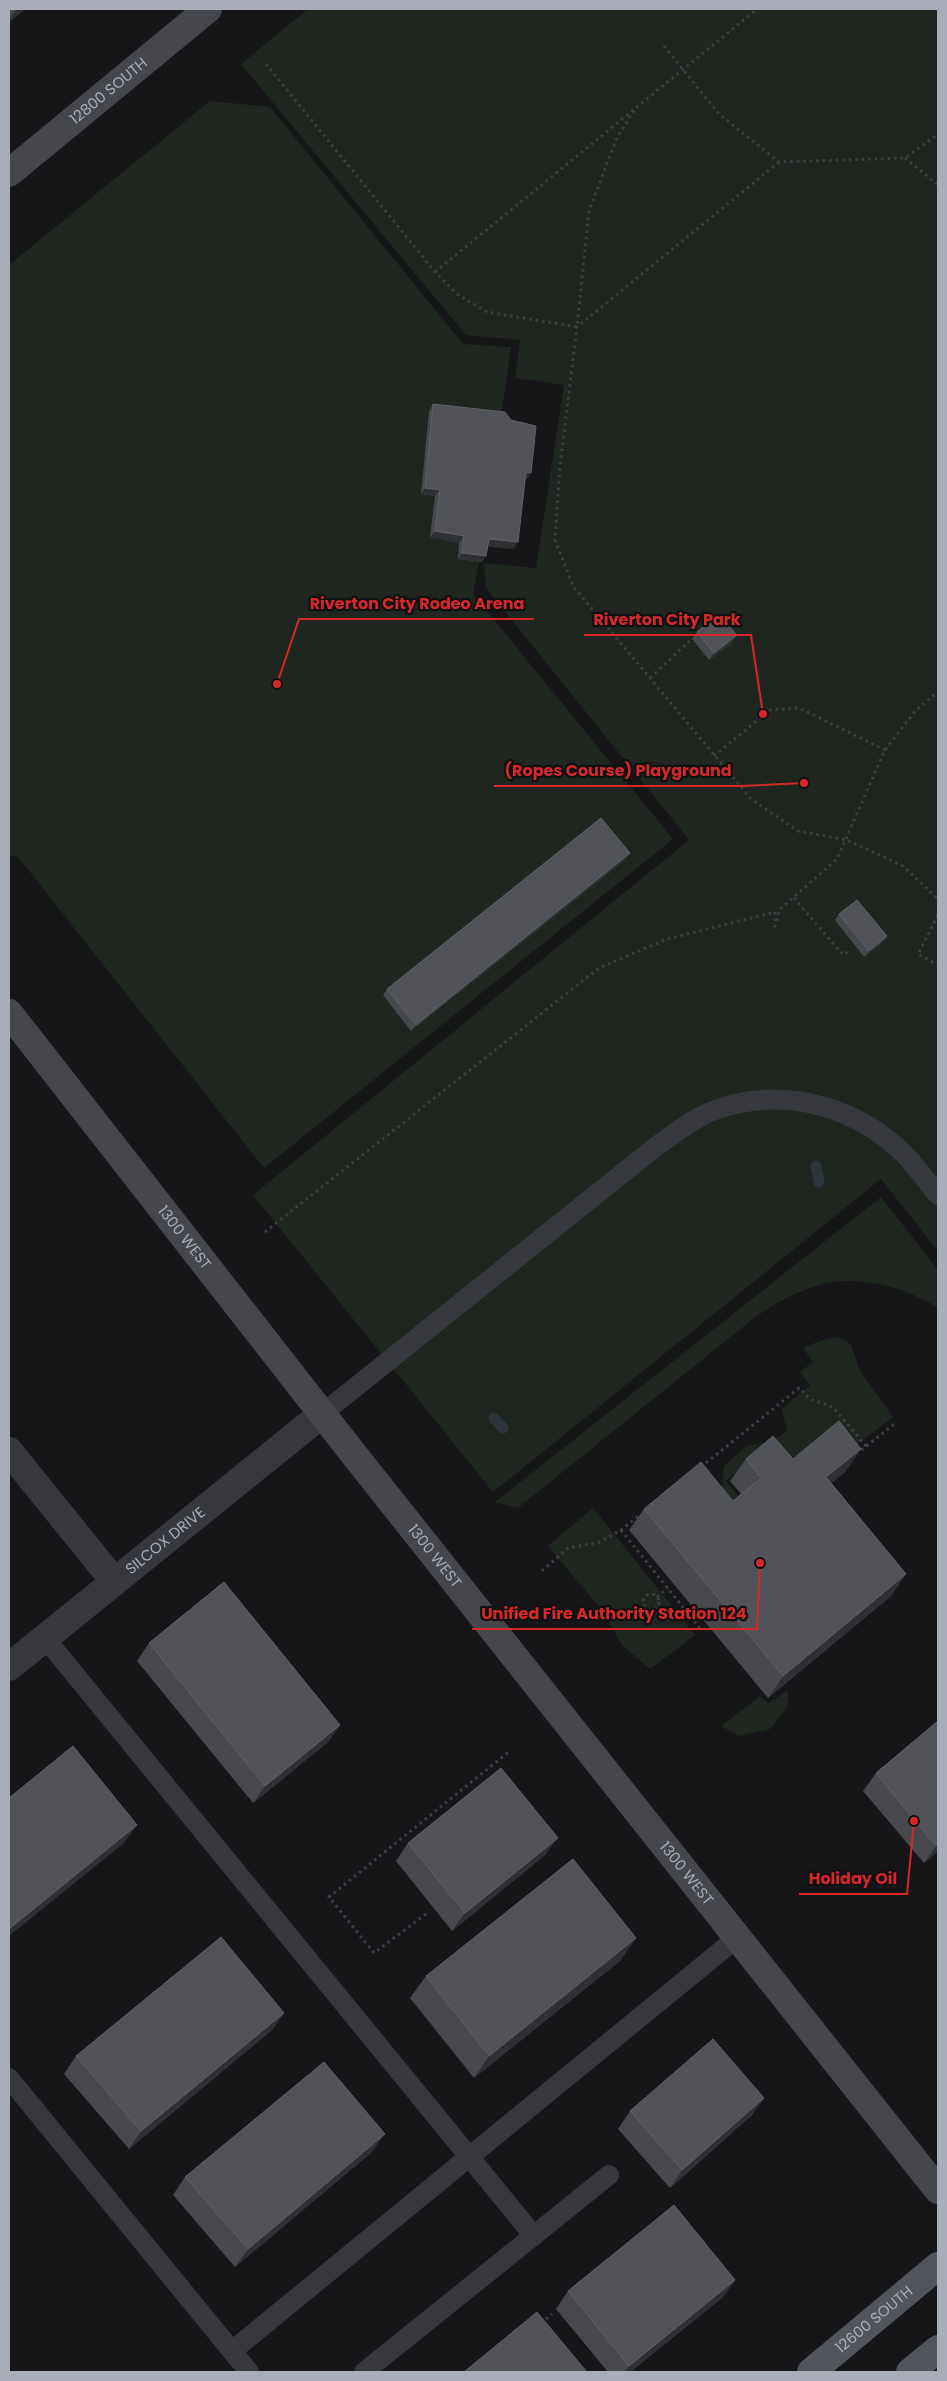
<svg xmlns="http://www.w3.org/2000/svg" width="947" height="2381" font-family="Poppins,sans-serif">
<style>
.green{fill:#1e261f}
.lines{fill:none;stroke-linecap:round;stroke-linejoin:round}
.stream{stroke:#2c353c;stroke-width:11}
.path{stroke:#3d3f44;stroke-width:3;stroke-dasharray:2.5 4;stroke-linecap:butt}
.lane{stroke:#37383d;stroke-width:20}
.street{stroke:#37383d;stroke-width:28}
.secondary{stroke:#45474d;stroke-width:28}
.primary{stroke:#53555c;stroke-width:28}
.wall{fill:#47494d}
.shaded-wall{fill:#2f3033}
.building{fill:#525359;stroke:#5f6168}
.labels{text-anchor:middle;stroke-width:4.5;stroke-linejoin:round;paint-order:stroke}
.street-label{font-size:15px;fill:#a8adb8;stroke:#111113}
.leader{fill:none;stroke:#d62828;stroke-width:2}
.callout-dot{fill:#d62828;stroke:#111113;stroke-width:2}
.callout-label{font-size:16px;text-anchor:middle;font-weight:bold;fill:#d62828;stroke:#111113;stroke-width:4.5;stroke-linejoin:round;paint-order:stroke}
</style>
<rect width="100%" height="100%" fill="#161618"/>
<g class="green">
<path d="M308,9H938V1251L881,1179L493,1492L253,1195L689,840L486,588L484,563L536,568L564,385L515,378L520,340L466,335L241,64Z"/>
<path d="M210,101L270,107L463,344L511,347L501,417L532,432L515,550L482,546L473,594L673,839L264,1168L18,857L9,856V265Z"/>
<path d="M881,1197L938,1270V1308C906,1287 857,1274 819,1285C795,1292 774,1304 754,1318L518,1508L495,1502Z"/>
<path d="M838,1337L851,1344L860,1371L893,1417L840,1458L778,1477L757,1454L726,1481L741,1499L719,1517L724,1466L746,1446L771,1442L787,1431L782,1409L810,1385L800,1372L813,1362L803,1348L819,1341Z"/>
<path d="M593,1508L695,1635L650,1669L622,1645L601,1609L548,1546Z"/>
<path d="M788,1690V1706L770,1729L739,1736L721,1726L760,1696L769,1703Z"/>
</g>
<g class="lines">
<g class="stream">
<path d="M816,1166L819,1182"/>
<path d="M494,1418L503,1428"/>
</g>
<g class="path">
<path d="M664,46L719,114L779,162L905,158L938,134"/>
<path d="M266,64L435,272L457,294L487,312L577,327L589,211L616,140L634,110"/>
<path d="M905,158L938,185"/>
<path d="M779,162L577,327L560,466L555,540L573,586L751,799L798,831L847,840L903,866L938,899"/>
<path d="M435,272L757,9"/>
<path d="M650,678L692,639"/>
<path d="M714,756L770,710L799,708L885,750"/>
<path d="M794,898L843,955L849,951"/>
<path d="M938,915L918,954L938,965"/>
<path d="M777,921L779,910L837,859L885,750L916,710L938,692"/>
<path d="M265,1232L599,968L667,939L775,912V928"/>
<path d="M856,1454L897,1422"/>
<path d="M701,1467L799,1388L810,1399L833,1407L866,1446"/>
<path d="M621,1530L702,1631"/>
<path d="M542,1571L568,1548L600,1542L621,1530L641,1514"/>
<circle cx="651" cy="1602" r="8"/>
<path d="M657,1597L668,1588"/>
<path d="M426,1914L374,1953L329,1897L511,1750"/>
<path d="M541,2323L552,2314"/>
</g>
<g class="lane">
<path d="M322,1414L658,1145C678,1131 698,1115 721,1108C787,1087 859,1107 907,1157C918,1169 928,1183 938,1195"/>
<path d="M45,1638L534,2236"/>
<path d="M9,2078L249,2372"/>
<path d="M232,2351L738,1937"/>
<path d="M364,2372L609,2175"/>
</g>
<g class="street">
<path d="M9,1451L114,1581"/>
<path id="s1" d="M9,1667L322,1414"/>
</g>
<g class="secondary">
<path id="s2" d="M9,173L208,9"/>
<path id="s3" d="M9,1013L352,1452L938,2190"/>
</g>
<g class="primary">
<path id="s4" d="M811,2372L938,2266"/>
<path d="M910,2372L938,2349"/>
</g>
</g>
<g class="wall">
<path d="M9,9H25L9,22Z"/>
<path d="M433,404L527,479H525L513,548L488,546L482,562L458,559L459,543L430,537L435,496L421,494L429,411Z"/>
<path d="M697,632L733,642L709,660L692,639Z"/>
<path d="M630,853L625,860L411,1031L383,995L387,989Z"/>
<path d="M839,914L887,936L882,943L864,957L835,920Z"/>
<path d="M746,1459H793L846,1471L831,1483L906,1574L891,1596L768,1698L629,1530L644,1509L733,1501L741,1494L730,1481Z"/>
<path d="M149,1643L340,1725L328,1742L253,1803L137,1661Z"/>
<path d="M938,1721V1851L924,1863L863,1791L876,1773Z"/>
<path d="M408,1843L545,1855L452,1931L396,1861Z"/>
<path d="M621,1960L474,2078L410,1998L426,1976Z"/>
<path d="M284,2013L272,2030L129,2149L64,2074L76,2056Z"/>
<path d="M764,2098L752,2115L670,2188L618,2129L630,2111Z"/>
<path d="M372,2152L235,2267L173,2195L185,2177Z"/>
<path d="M735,2280L723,2297L630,2372H608L556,2309L568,2291Z"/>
</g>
<g class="shaded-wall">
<path d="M18,9H25L9,22V20L15,11Z"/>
<path d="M526,472L531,473L527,479H522Z"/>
<path d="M425,488L440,490L435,496L421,494Z"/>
<path d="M435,531L464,536L459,543L430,537Z"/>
<path d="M489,539L518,542L513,548L485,546Z"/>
<path d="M462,553L486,556L482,562L458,559Z"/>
<path d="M737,635L733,642L709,660L714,653Z"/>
<path d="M630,853L625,860L411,1031L416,1025Z"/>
<path d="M887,936L882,943L864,957L869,951Z"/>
<path d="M861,1449L846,1471L811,1499L826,1477Z"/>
<path d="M906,1574L891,1596L768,1698L783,1676Z"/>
<path d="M340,1725L328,1742L253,1803L265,1786Z"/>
<path d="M137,1825L124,1843L9,1936V1929Z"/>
<path d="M558,1838L545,1855L452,1931L465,1913Z"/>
<path d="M938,1844V1851L924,1863L936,1846Z"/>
<path d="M636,1938L621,1960L474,2078L489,2056Z"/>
<path d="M284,2013L272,2030L129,2149L141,2131Z"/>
<path d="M764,2098L752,2115L670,2188L682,2170Z"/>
<path d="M385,2134L372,2152L235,2267L248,2249Z"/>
<path d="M735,2280L723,2297L630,2372H624L629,2366Z"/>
</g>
<g class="building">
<path d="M433,404L505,412L511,420L536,426L531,473L526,472L518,542L489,539L486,556L462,553L464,536L435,531L440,490L425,488Z"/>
<path d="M718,614L737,635L714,653L697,632Z"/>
<path d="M601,818L630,853L416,1025L387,989Z"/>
<path d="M857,900L887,936L869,951L839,914Z"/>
<path d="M839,1421L861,1449L826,1477L906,1574L783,1676L644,1509L701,1462L733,1501L761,1478L746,1459L773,1436L793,1459Z"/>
<path d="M224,1582L340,1725L265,1786L149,1643Z"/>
<path d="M938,1721V1844L936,1846L876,1773Z"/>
<path d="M73,1746L137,1825L9,1929V1798Z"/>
<path d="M501,1768L558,1838L465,1913L408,1843Z"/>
<path d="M573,1859L636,1938L489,2056L426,1976Z"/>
<path d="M221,1937L284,2013L141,2131L76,2056Z"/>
<path d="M713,2039L764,2098L682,2170L630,2111Z"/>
<path d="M324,2062L385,2134L248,2249L185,2177Z"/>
<path d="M674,2205L735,2280L629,2366L568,2291Z"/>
<path d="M537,2312L587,2372H464Z"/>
</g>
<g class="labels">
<g class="street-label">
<text dy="5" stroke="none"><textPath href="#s2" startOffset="129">12800 SOUTH</textPath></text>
<text dy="5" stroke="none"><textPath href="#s3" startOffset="285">1300 WEST</textPath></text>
<text dy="5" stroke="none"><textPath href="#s1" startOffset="201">SILCOX DRIVE</textPath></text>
<text dy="5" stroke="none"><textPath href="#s3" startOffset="690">1300 WEST</textPath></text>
<text dy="5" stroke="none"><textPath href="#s3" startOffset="1095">1300 WEST</textPath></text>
<text dy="5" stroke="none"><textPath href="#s4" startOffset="82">12600 SOUTH</textPath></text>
</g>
</g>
<path class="leader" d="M277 684L299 619H534M763 714L751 635H584M804 783L741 786H494M760 1563L757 1629H472M914 1821L907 1894H799"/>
<g class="callout-dot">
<circle cx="277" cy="684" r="5"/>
<circle cx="763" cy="714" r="5"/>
<circle cx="804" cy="783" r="5"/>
<circle cx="760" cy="1563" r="5"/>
<circle cx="914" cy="1821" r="5"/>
</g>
<g class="callout-label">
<text x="417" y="609">Riverton City Rodeo Arena</text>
<text x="667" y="625">Riverton City Park</text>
<text x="618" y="776">(Ropes Course) Playground</text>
<text x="614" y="1619">Unified Fire Authority Station 124</text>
<text x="853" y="1884">Holiday Oil</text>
</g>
<rect width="947" height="2381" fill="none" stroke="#a8adb8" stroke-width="20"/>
</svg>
